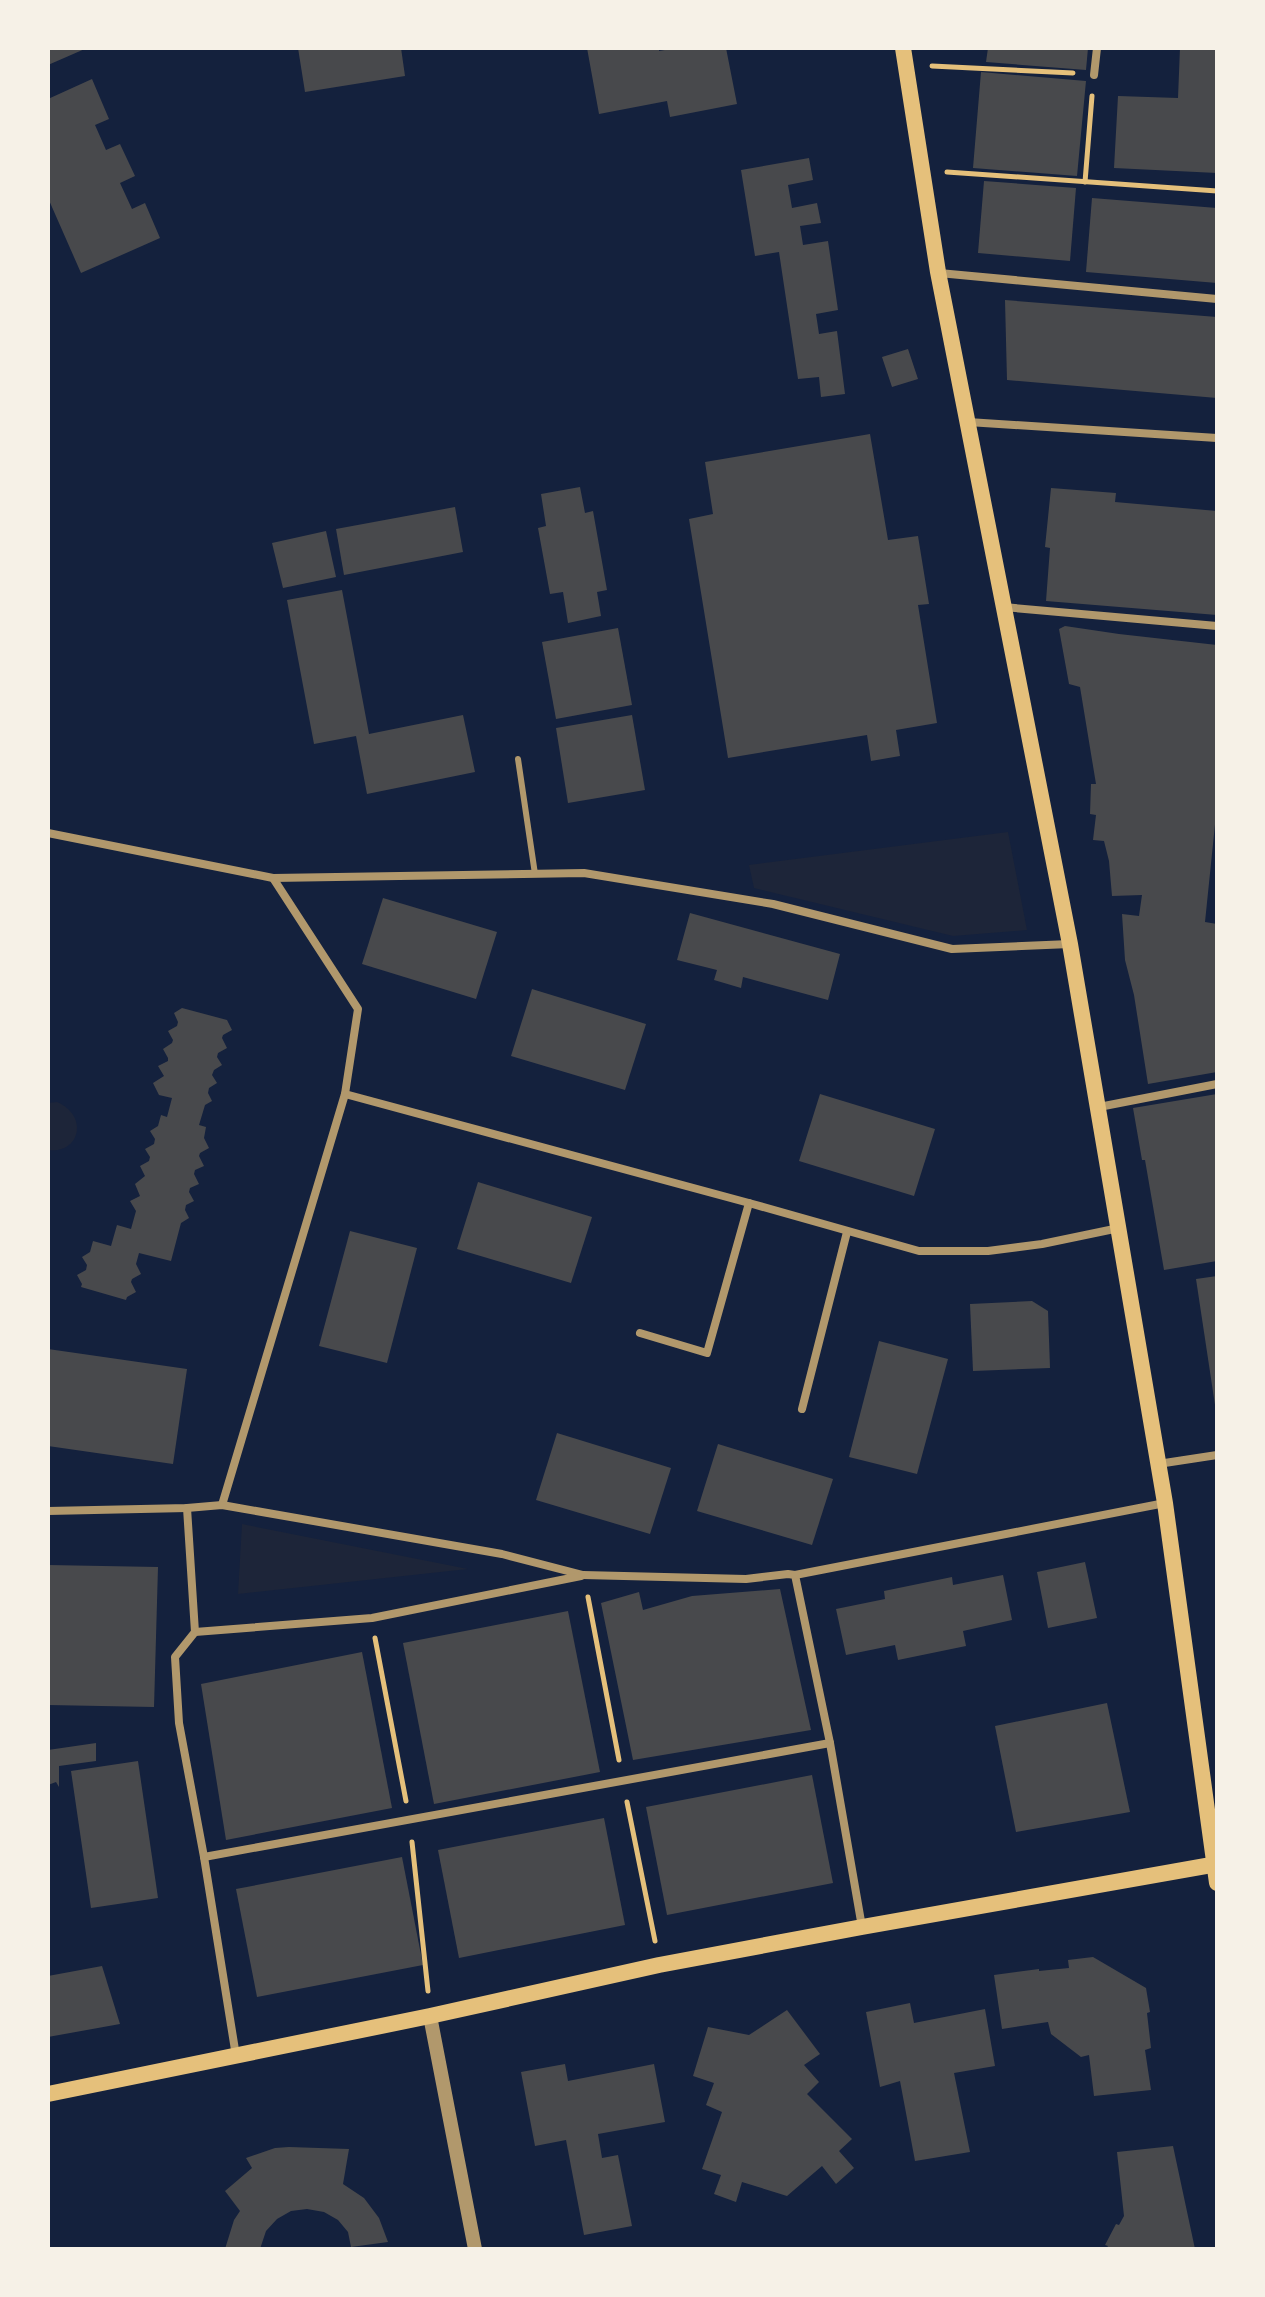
<svg xmlns="http://www.w3.org/2000/svg" width="1265" height="2297" font-family="Poppins,sans-serif">
<style>
.green{fill:#1d2539}
.building{fill:#48494c}
.lines{fill:none;stroke-linecap:round;stroke-linejoin:round}
.path{stroke:#e5c07b;stroke-width:5}
.service{stroke:#b1986c;stroke-width:6}
.minor{stroke:#b1986c;stroke-width:8}
.tertiary{stroke:#b1986c;stroke-width:14}
.secondary{stroke:#e5c07b;stroke-width:16}
</style>
<rect width="100%" height="100%" fill="#14213d"/>
<g class="green">
<path d="M1008,832L1027,930L953,936L754,888L749,865Z"/>
<path d="M57,1102C89,1116 80,1154 48,1150V1103Z"/>
<path d="M242,1524L468,1569L238,1594Z"/>
</g>
<g class="building">
<path d="M48,48H87L48,65Z"/>
<path d="M298,48H401L405,76L305,92Z"/>
<path d="M587,48H659V51L676,48H726L737,104L670,117L667,101L599,114Z"/>
<path d="M988,48H1088L1086,70L986,62Z"/>
<path d="M1180,48H1217V173L1114,168L1118,96L1178,98Z"/>
<path d="M981,72L1086,81L1077,176L973,168Z"/>
<path d="M92,79L109,119L95,125L106,150L120,144L135,176L120,183L132,209L145,203L160,238L81,273L48,198V99Z"/>
<path d="M809,158L813,180L788,185L792,208L817,203L821,223L800,226L803,245L828,241L838,310L816,314L819,334L837,331L845,394L821,397L819,377L798,379L779,252L755,256L741,170Z"/>
<path d="M984,181L1076,188L1070,261L978,253Z"/>
<path d="M1092,198L1217,208V283L1086,272Z"/>
<path d="M1005,300L1217,317V398L1007,380Z"/>
<path d="M908,349L918,379L892,387L882,357Z"/>
<path d="M870,434L888,540L918,536L929,604L918,605L937,723L896,730L900,756L871,761L867,735L728,758L689,519L713,514L705,462Z"/>
<path d="M580,487L585,513L593,511L607,590L597,592L601,616L568,623L563,592L550,594L538,528L546,526L541,494Z"/>
<path d="M1051,488L1116,493L1115,502L1217,511V615L1046,601L1050,548L1045,547Z"/>
<path d="M455,507L463,552L344,575L336,529Z"/>
<path d="M326,531L336,577L283,588L272,543Z"/>
<path d="M342,590L369,734L463,715L475,772L367,794L356,736L314,744L287,600Z"/>
<path d="M1065,626L1119,634L1217,645V805L1205,922L1217,924V1072L1148,1084L1134,995L1125,960L1122,914L1139,916L1142,895L1112,896L1109,861L1104,841L1093,840L1096,815L1090,814L1091,784H1096L1080,687L1069,684L1059,629Z"/>
<path d="M618,628L632,705L556,719L542,642Z"/>
<path d="M632,715L645,790L568,803L556,728Z"/>
<path d="M383,898L497,932L476,999L362,964Z"/>
<path d="M690,913L840,954L828,1000L743,977L741,988L714,980L717,970L677,960Z"/>
<path d="M532,989L646,1024L625,1090L511,1056Z"/>
<path d="M182,1008L227,1020L232,1030L223,1035L222,1038L227,1048L218,1053L217,1057L222,1065L214,1070L212,1075L217,1083L209,1088L208,1093L212,1101L205,1105L199,1125L206,1127L204,1138L209,1148L200,1153L199,1156L204,1166L195,1170L194,1174L199,1184L190,1188L189,1192L194,1201L186,1205L185,1210L189,1218L181,1223L171,1261L139,1253L136,1264L141,1274L132,1279L131,1282L136,1292L127,1297L126,1300L81,1287L82,1284L77,1275L86,1270L87,1265L82,1257L90,1252L93,1241L111,1246L117,1225L131,1229L136,1211L130,1201L140,1196L135,1184L145,1176L140,1166L149,1161L150,1157L145,1149L154,1144L155,1139L150,1131L158,1126L161,1115L167,1117L172,1098L159,1095L153,1083L164,1076L158,1066L168,1061V1058L163,1049L172,1043L173,1040L168,1031L177,1026L178,1022L174,1013Z"/>
<path d="M820,1094L935,1129L914,1196L799,1161Z"/>
<path d="M1217,1094V1261L1164,1270L1145,1160H1142L1133,1108Z"/>
<path d="M478,1182L592,1217L571,1283L457,1249Z"/>
<path d="M350,1231L417,1248L387,1363L319,1346Z"/>
<path d="M1217,1276V1405H1215L1196,1279Z"/>
<path d="M1032,1301L1048,1311L1050,1368L973,1371L970,1304Z"/>
<path d="M879,1341L948,1359L917,1474L849,1457Z"/>
<path d="M48,1349L187,1369L173,1464L48,1446Z"/>
<path d="M557,1433L671,1468L650,1534L536,1500Z"/>
<path d="M718,1444L833,1479L812,1545L697,1511Z"/>
<path d="M1085,1562L1097,1618L1048,1628L1037,1572Z"/>
<path d="M48,1565L158,1567L154,1707L48,1705Z"/>
<path d="M1003,1575L1012,1620L963,1631L966,1646L898,1660L895,1645L846,1655L836,1609L885,1599L884,1591L952,1577L953,1585Z"/>
<path d="M780,1589L811,1730L633,1760L601,1603L639,1592L643,1610L692,1596Z"/>
<path d="M568,1611L600,1772L434,1804L403,1643Z"/>
<path d="M362,1652L392,1808L226,1840L201,1684Z"/>
<path d="M1107,1703L1130,1812L1016,1832L995,1726Z"/>
<path d="M96,1743V1761L59,1766V1787L56,1782L48,1785V1750Z"/>
<path d="M138,1761L158,1898L91,1908L71,1771Z"/>
<path d="M812,1775L833,1883L667,1915L646,1807Z"/>
<path d="M604,1818L625,1925L459,1958L438,1850Z"/>
<path d="M402,1857L423,1965L257,1997L236,1889Z"/>
<path d="M1093,1957L1146,1988L1150,2012L1147,2013L1151,2048L1145,2050L1151,2090L1094,2096L1089,2055L1081,2057L1051,2034L1048,2022L1002,2029L994,1975L1039,1969V1971L1069,1968L1068,1960Z"/>
<path d="M102,1966L120,2024L48,2037V1976Z"/>
<path d="M910,2003L914,2023L985,2009L995,2066L954,2073L970,2152L915,2161L900,2081L880,2087L866,2012Z"/>
<path d="M787,2010L820,2054L804,2065L819,2082L807,2094L852,2139L839,2151L854,2168L836,2184L822,2166L787,2196L742,2182L736,2202L714,2194L721,2175L702,2169L722,2112L706,2105L714,2083L693,2076L708,2027L749,2035Z"/>
<path d="M565,2064L568,2081L654,2064L665,2122L598,2134L602,2158L618,2155L632,2226L584,2235L566,2140L535,2146L521,2072Z"/>
<path d="M1173,2146L1195,2249H1106L1108,2246L1105,2245L1116,2224L1119,2225L1124,2216L1117,2152Z"/>
<path d="M289,2147L349,2149L343,2184L364,2198L379,2218L388,2242L351,2247L348,2232L338,2220L324,2212L307,2209L291,2211L277,2219L266,2231L260,2249H225L234,2220L240,2211L225,2191L252,2168L246,2158L275,2148Z"/>
</g>
<g class="lines">
<g class="path">
<path d="M932,66L1073,73"/>
<path d="M947,172L1217,191"/>
<path d="M1085,182L1092,96"/>
<path d="M588,1597L619,1760"/>
<path d="M375,1638L406,1801"/>
<path d="M627,1802L655,1941"/>
<path d="M412,1842L428,1991"/>
</g>
<path class="service" d="M518,759L535,874"/>
<g class="minor">
<path d="M1094,75L1097,48"/>
<path d="M939,273L1217,299"/>
<path d="M968,422L1217,438"/>
<path d="M1003,607L1217,626"/>
<path d="M48,833L273,878L358,1009L345,1094L222,1505"/>
<path d="M273,878L584,873L773,904L952,949L1070,944"/>
<path d="M345,1094L749,1203L919,1251H988L1042,1244L1119,1228"/>
<path d="M1099,1107L1217,1084"/>
<path d="M640,1333L707,1353L749,1203"/>
<path d="M802,1409L847,1232"/>
<path d="M1158,1464L1217,1455"/>
<path d="M187,1508L195,1632L175,1657L179,1723L204,1857L236,2056"/>
<path d="M48,1511L187,1508L222,1505L502,1554L583,1575L746,1579L788,1574L795,1575L830,1743L862,1927"/>
<path d="M795,1575L1165,1503"/>
<path d="M195,1632L372,1618L581,1576"/>
<path d="M204,1857L830,1743"/>
</g>
<path class="tertiary" d="M430,2016L475,2249"/>
<g class="secondary">
<path d="M903,48L938,272L1070,944L1165,1503L1217,1883"/>
<path d="M48,2094L430,2016L659,1965L862,1927L1217,1864"/>
</g>
</g>
<rect width="1265" height="2297" fill="none" stroke="#f6f1e7" stroke-width="100"/>
</svg>
